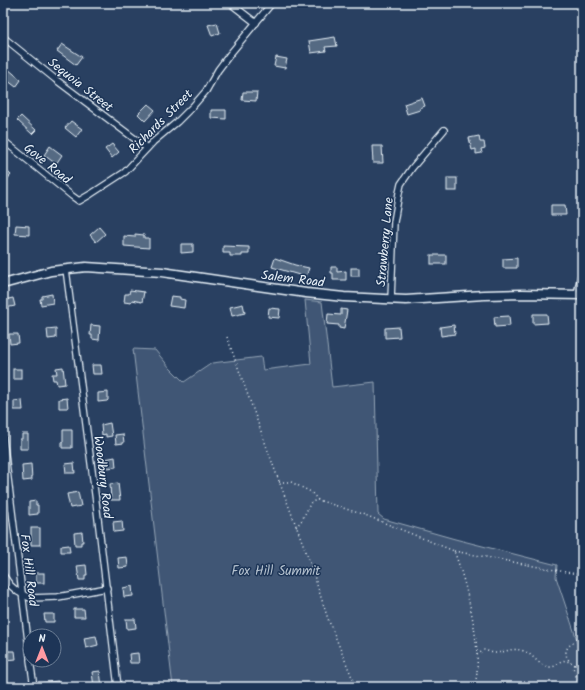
<svg xmlns="http://www.w3.org/2000/svg" width="585" height="690" font-family="Kalam,sans-serif">
<style>
.green{fill:#415774;stroke:#94a4b6}
.building{fill:#556a83;stroke:#e8f1f8}
.lines{fill:none;stroke-linecap:round;stroke-linejoin:round}
.lane-casing{stroke:#e8f1f8;stroke-width:6}
.street-casing{stroke:#e8f1f8;stroke-width:8}
.secondary-casing{stroke:#e8f1f8;stroke-width:11}
.path{stroke:#e8f1f8;stroke-width:1.5;stroke-dasharray:1 3;stroke-linecap:butt}
.lane{stroke:#1d3557;stroke-width:3}
.street{stroke:#1d3557;stroke-width:5.5}
.secondary{stroke:#1d3557;stroke-width:8}
.labels{text-anchor:middle;stroke-width:3;stroke-linejoin:round;paint-order:stroke}
.street-label{font-size:13px;fill:#e8f1f8;stroke:#1d3557}
.park-label{font-size:13px;fill:#b6c3d0;stroke:#1d3557}
</style>
<rect width="100%" height="100%" fill="#294061"/>
<filter id="ink" filterUnits="userSpaceOnUse"><feTurbulence type="fractalNoise" baseFrequency=".025" numOctaves="2"/><feDisplacementMap in="SourceGraphic" scale="8" xChannelSelector="R" yChannelSelector="G"/><feConvolveMatrix kernelMatrix="1 2 1 2 8 2 1 2 1" color-interpolation-filters="sRGB"/></filter>
<g filter="url(#ink)">
<path class="green" d="M305,300L322,302L332,387L375,382L378,514L384,519L455,539L557,565L556,577L582,655V687H173L133,349L155,350L170,368L184,382L212,363L261,357L263,370L311,364Z"/>
<g class="building">
<path d="M217,23L220,33L212,36L208,25Z"/>
<path d="M335,37L337,46L325,47L326,51L311,53L309,41Z"/>
<path d="M62,44L82,57L76,65L57,51Z"/>
<path d="M276,57L287,59L285,68L274,66Z"/>
<path d="M7,68L21,80L16,87L3,77V73Z"/>
<path d="M243,92H257L256,101L242,100Z"/>
<path d="M422,98L425,106L420,108V110L407,114L404,104Z"/>
<path d="M148,104L155,110L145,121L138,114Z"/>
<path d="M211,110H226V119L211,118Z"/>
<path d="M21,116L36,130L32,134L17,120Z"/>
<path d="M71,121L82,129L76,137L65,128Z"/>
<path d="M479,136L480,142H484L485,148L481,149L482,153L476,154V149L472,150L469,138Z"/>
<path d="M112,144L119,152L112,158L105,149Z"/>
<path d="M50,146L62,155L56,164L44,155Z"/>
<path d="M372,146H382L383,163H373Z"/>
<path d="M3,168L11,175L3,184Z"/>
<rect x="447" y="178" width="10" height="13"/>
<path d="M551,205H565L566,215H551Z"/>
<path d="M16,225L29,226V235L15,234Z"/>
<path d="M99,227L105,234L96,242L90,235Z"/>
<path d="M135,234L144,235V238H149V248L124,246V236L135,237Z"/>
<path d="M181,244H193V252L181,253Z"/>
<path d="M223,246L249,247V254H242V256H230V253H223Z"/>
<rect x="431" y="255" width="15" height="9"/>
<path d="M275,258L295,265L309,268L306,277L272,267Z"/>
<path d="M517,258V268H503V259Z"/>
<path d="M331,267H337V272L346,271V280H333V273H331Z"/>
<rect x="351" y="268" width="8" height="8"/>
<path d="M130,290L144,292L142,302L132,300L131,303L124,302L125,294H129Z"/>
<path d="M52,294L53,303L41,305L40,299H42V296Z"/>
<path d="M171,296L180,297V299L185,300L184,308L169,306Z"/>
<path d="M13,298L15,306L5,308L4,300Z"/>
<path d="M243,304L245,313L232,316L230,307Z"/>
<path d="M269,308L280,309L279,318L268,317Z"/>
<path d="M341,309L347,310L344,329L339,328V325L327,324L328,314L341,315Z"/>
<path d="M533,314H547L548,323L533,324Z"/>
<path d="M509,316L510,326L495,327L494,317Z"/>
<path d="M91,325L100,326L99,340L92,339V335H90Z"/>
<path d="M454,325L455,334L441,336L440,327Z"/>
<path d="M399,327L400,337L385,338V328Z"/>
<path d="M56,328V338L48,339L47,329Z"/>
<path d="M9,334H18L19,343L10,344Z"/>
<path d="M92,365H101L102,374H93Z"/>
<path d="M63,367L65,384L57,385L56,380H53L52,374H57L56,368Z"/>
<rect x="13" y="369" width="8" height="10"/>
<path d="M108,392V400L107,401L98,402V393Z"/>
<path d="M67,398L68,408H59V399Z"/>
<path d="M22,400L23,410H14V401Z"/>
<path d="M110,423L112,436L106,437V434L102,435L101,425Z"/>
<path d="M63,430H72V448H62V442H63Z"/>
<path d="M22,434H28V449H20V439H22Z"/>
<path d="M123,434L124,443L116,444L115,435Z"/>
<path d="M115,457L116,467L107,468L105,459Z"/>
<path d="M74,463L75,473H66L65,464Z"/>
<path d="M31,464L32,480L23,481L22,465Z"/>
<path d="M118,483L120,500H111L110,484Z"/>
<path d="M78,492L81,506L70,508L67,494Z"/>
<path d="M36,501V505H38V514L29,515V502Z"/>
<path d="M122,521L123,531L114,532L113,522Z"/>
<rect x="31" y="528" width="9" height="17"/>
<path d="M82,532L83,542H81V545H75L74,533Z"/>
<path d="M69,545L70,552H61V546Z"/>
<path d="M127,557L128,567L119,568L118,558Z"/>
<path d="M86,565L87,575H85V580H79L77,566Z"/>
<rect x="36" y="573" width="8" height="10"/>
<path d="M132,586L133,596L124,597L123,588Z"/>
<path d="M74,609H84L85,617H74Z"/>
<path d="M44,614H54V622H45Z"/>
<path d="M126,619H135L136,628L127,629Z"/>
<path d="M96,636L98,645L86,648L84,638Z"/>
<path d="M6,651H15L16,659L7,660Z"/>
<path d="M138,653L139,663H130L129,654Z"/>
<path d="M100,671L102,687H94L92,672Z"/>
<path d="M58,681V687H42V683Z"/>
</g>
<g class="lines">
<g class="lane-casing">
<path id="lane" d="M576,294L582,265"/>
</g>
<g class="street-casing">
<g id="street">
<path d="M230,3L256,23"/>
<path d="M3,37L55,79L147,148"/>
<path d="M4,141L72,196L79,201L91,194L125,172L153,142L177,122L193,106L206,91L218,70L230,54L272,3"/>
<path d="M66,269L96,502L118,687"/>
<path d="M391,300L394,222L399,193L401,184L412,168L444,130"/>
<path d="M3,438L30,657"/>
<path d="M3,575L10,585L18,592L30,598L58,597L107,588"/>
<path d="M30,660L34,687"/>
</g>
</g>
<g class="secondary-casing">
<path id="secondary" d="M3,284L51,271L86,267L162,272L306,293L344,297L384,299L406,300L484,295L522,294L582,295"/>
</g>
<g class="path">
<path d="M227,337L276,473L308,557L328,619L356,687"/>
<path d="M279,482H291L311,492L318,500L365,515L397,528L454,551C466,581 485,657 474,687"/>
<path d="M296,527L302,520L311,502L318,500"/>
<path d="M454,551L582,575"/>
<path d="M477,655L484,650C488,651 492,653 496,653C507,652 511,647 524,651C534,655 538,666 550,667C560,667 557,657 570,662"/>
<path d="M575,665C566,660 561,650 573,643C576,642 579,641 582,639"/>
<path d="M582,665L576,663L573,670L575,675L582,681"/>
</g>
<use href="#lane" class="lane"/>
<use href="#street" class="street"/>
<use href="#secondary" class="secondary"/>
</g>
</g>
<g class="labels">
<g class="street-label">
<text transform="translate(81 84) rotate(38)" y="5">Sequoia Street</text>
<text transform="translate(160 121) rotate(-45)" y="5">Richards Street</text>
<text transform="translate(48 163) rotate(39)" y="5">Gove Road</text>
<text transform="translate(384 242) rotate(-85)" y="5">Strawberry Lane</text>
<text transform="translate(293 278) rotate(7)" y="5">Salem Road</text>
<text transform="translate(104 477) rotate(83)" y="5">Woodbury Road</text>
<text transform="translate(30 570) rotate(83)" y="5">Fox Hill Road</text>
</g>
<g class="park-label">
<text x="276" y="575">Fox Hill Summit</text>
</g>
</g>
<rect width="585" height="690" fill="none" stroke="#1d3557" stroke-width="16"/>
<rect x="8" y="8" width="569" height="674" fill="none" stroke="#e8f1f8" stroke-width="1.5" filter="url(#ink)"/>
<g transform="translate(42 648)"><circle r="19" fill="#1d3557" stroke="#6e8097"/>
<path d="M0-3L7 15L0 10L-7 15Z" fill="#ff9aa2"/>
<text y="-6" font-size="11" font-weight="bold" text-anchor="middle" fill="#e8f1f8">N</text>
</g>
</svg>
